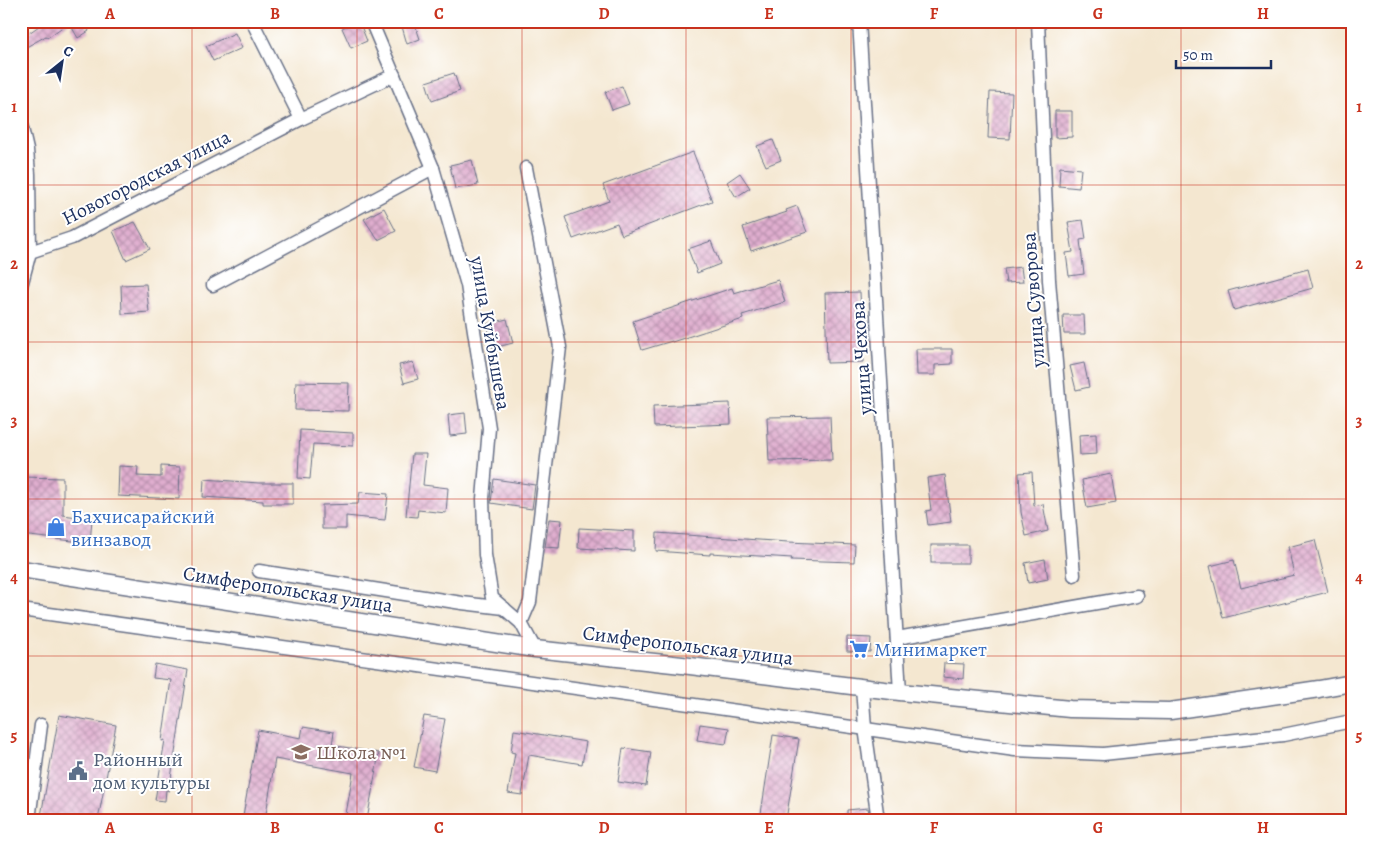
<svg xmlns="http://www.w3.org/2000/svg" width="1373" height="841" font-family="Alegreya,serif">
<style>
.building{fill:url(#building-cross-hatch)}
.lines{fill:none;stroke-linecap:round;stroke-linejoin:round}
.minor-casing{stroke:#676f86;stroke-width:15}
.major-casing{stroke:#676f86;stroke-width:19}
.minor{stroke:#fff;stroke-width:12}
.major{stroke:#fff;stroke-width:16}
.grid{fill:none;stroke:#c8321e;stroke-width:1;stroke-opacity:0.55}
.labels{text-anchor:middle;stroke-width:4;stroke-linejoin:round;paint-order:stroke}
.street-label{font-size:20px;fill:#1b2f5e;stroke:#fff}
.shop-label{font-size:20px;fill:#366cbe;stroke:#fff;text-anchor:start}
.education-label{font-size:20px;fill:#785e54;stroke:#fff;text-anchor:start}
.service-label{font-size:20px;fill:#4e5e75;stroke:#fff;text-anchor:start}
.neatline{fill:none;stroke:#c8321e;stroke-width:2}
.grid-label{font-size:16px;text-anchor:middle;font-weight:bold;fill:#c8321e}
</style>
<defs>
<pattern id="building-cross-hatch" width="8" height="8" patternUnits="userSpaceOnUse" patternTransform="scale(1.25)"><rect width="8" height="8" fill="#e0aecf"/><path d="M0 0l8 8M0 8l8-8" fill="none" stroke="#b58eab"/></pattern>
</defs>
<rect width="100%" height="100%" fill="#fff"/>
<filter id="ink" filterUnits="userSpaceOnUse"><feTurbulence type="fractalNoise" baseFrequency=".02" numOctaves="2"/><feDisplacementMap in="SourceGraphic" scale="10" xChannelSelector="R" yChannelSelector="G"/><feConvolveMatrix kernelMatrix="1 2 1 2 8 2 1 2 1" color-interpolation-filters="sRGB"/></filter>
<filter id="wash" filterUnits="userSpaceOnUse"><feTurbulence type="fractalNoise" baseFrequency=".0096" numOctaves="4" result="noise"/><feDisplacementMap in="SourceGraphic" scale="20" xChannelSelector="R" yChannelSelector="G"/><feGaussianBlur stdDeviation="1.12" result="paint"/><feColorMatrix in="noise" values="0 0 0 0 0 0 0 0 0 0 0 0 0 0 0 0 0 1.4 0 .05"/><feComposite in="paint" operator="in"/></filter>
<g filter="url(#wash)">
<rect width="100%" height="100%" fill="#f4e7d0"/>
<g id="blocks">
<g class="building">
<path d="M21,21H23L29,33L46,21H71L47,38L46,36L21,50Z"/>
<path d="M79,21H84L89,31L78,38L71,26Z"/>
<path d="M359,21L367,41L351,48L342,28Z"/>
<path d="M407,21H414L420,39L407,44L401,23Z"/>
<path d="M235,33L242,48L213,61L206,46Z"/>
<path d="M454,73L460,91L432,101L426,82Z"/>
<path d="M622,86L629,104L612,110L605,92Z"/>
<path d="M990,92L1012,93L1010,139L988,138Z"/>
<path d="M1055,111H1072V137L1055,138Z"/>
<path d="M773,140L781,160L766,166L757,146Z"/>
<path d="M693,152L712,201L622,235L617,223L573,239L565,217L609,201L603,185Z"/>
<path d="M472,160L478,185L455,189L450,165Z"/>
<path d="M1060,167L1081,169L1079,188L1059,186Z"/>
<path d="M740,173L750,188L736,197L727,182Z"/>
<path d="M797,206L807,232L751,251L743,227L787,212L786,210Z"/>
<path d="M384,208L396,231L378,240L364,219Z"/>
<path d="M1083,220L1086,239L1080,240L1084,274L1069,276L1066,253L1073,252L1068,222Z"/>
<path d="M135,222L150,249L126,260L113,231Z"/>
<path d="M711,241L720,264L697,273L688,249Z"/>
<path d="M1021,267L1023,282L1006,283L1004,269Z"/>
<path d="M1308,269L1313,288L1234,310L1228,291Z"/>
<path d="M778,280L785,302L742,315L743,319L672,342V341L642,350L633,321L732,288L734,293Z"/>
<path d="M146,284L149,312L122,314L121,285Z"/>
<path d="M860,292L863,362L827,363L825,293Z"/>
<path d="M1063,315H1084L1085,334H1064Z"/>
<path d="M507,319L513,343L493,348L487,324Z"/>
<path d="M916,349H952V364L935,365V375H917Z"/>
<path d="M413,362L418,379L404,383L399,365Z"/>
<path d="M1084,363L1089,387L1076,390L1070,366Z"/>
<path d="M296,382L349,383L348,411L295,410Z"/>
<path d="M730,403L731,424L654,427L653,406Z"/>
<path d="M465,413L467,434L450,436L448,415Z"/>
<path d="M830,416L832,460L769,461L767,417Z"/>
<path d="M300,430L353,433V446L313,444L310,479L298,478Z"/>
<path d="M1096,434L1097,454L1080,455L1079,435Z"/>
<path d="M412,454H426L423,485L448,488L446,513L418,510L417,517L406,516Z"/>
<path d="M119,466L138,467L137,476L161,477V466L180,467L179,499L118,496Z"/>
<path d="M1032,472L1034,506L1043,504L1048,531L1026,536L1021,512L1019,473Z"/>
<path d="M1111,474L1116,503L1087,508L1082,480Z"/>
<path d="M945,475L951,522L928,525L926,511L931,510L927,478Z"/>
<path d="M21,477L63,478V515L92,519L90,543L21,535Z"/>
<path d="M204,479L259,483H293V504H263V501L203,497Z"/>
<path d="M494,479L535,485L532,509L491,503Z"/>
<path d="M360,492L388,494L385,520L346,516V529H322V505L358,504Z"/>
<path d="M549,519L562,520L559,548L545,547Z"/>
<path d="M579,528L634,531V551L578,548Z"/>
<path d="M657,533L788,542L855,545L854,562L791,560L792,558L710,553V555L656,551Z"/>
<path d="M1315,540L1328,592L1223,618L1210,566L1234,560L1241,588L1294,575L1288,547Z"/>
<rect x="931" y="545" width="37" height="18"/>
<path d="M1045,559L1048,579L1028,583L1025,563Z"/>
<path d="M847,637L871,638L870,652L847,651Z"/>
<path d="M944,663L964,664L963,679L943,677Z"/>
<path d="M155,664L188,670L169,791L166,790L165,801L155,800L165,740L162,741L171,680L153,678Z"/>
<path d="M59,715L116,725L98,820H60L41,816Z"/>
<path d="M424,716L445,719L435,771L414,767Z"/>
<path d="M700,724L729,728L726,744L697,740Z"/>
<path d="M303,727L334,732L332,745L379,753L367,820H345L353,773L275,759L265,820L243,816L258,730L301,738Z"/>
<path d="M514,730L586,742L582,764L529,755L522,795L508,793L515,753L511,752Z"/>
<path d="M773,735L799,739L786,820H760Z"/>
<path d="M623,748L651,752L646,786L618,782Z"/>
<path d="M868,808L870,820H847V810Z"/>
</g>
</g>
</g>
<g filter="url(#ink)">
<use href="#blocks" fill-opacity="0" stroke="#676f86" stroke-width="1"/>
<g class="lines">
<g class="minor-casing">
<g id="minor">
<path d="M252,21L301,119"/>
<path d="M371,21L433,168L467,285L489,428L483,499L485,555L492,598L521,623L535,649"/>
<path d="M859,21L900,692"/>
<path d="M1038,21L1049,280L1074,575"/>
<path d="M21,124L27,150L29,174L30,252L21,286"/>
<path d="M30,252L72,238L301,119L394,75"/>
<path d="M213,285L433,168"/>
<path d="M259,571L462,603L504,608"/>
<path d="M21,610L1015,750L1103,754L1283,735L1352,721"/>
<path d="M521,623L530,602L560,347L526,168"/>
<path d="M897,638L1137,596"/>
<path d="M862,687L865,728L878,820"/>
<path d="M29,820L41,725"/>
</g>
</g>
<g class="major-casing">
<path id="major" d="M21,569L535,649L682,665L900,692L1070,709L1170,711L1319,689L1352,683"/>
</g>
<use href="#minor" class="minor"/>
<use href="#major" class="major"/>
</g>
</g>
<path class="grid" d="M192,21V820M357,21V820M522,21V820M686,21V820M851,21V820M1016,21V820M1181,21V820M21,185H1352M21,342H1352M21,499H1352M21,656H1352"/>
<defs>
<g id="shop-bare" transform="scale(1.5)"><path d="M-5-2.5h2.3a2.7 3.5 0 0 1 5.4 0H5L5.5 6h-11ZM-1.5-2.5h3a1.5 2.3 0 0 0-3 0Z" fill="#3f7fe0" stroke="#fff" stroke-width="2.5" paint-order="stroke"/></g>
<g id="supermarket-bare" transform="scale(1.5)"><path d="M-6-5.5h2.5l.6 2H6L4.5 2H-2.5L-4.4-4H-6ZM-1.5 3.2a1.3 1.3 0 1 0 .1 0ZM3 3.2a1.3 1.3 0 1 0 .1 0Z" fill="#3f7fe0" stroke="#fff" stroke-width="2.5" paint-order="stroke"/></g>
<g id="school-bare" transform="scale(1.5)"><path d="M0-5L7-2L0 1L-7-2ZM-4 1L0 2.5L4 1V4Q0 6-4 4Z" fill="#8d6e63" stroke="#fff" stroke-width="2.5" paint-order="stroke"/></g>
<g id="civic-bare" transform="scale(1.5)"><path d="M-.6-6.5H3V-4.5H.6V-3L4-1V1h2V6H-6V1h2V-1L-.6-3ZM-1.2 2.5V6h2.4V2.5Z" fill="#5c6f8a" stroke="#fff" stroke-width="2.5" paint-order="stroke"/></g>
</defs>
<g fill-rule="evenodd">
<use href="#shop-bare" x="56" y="527"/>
<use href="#supermarket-bare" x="859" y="649"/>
<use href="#school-bare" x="301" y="752"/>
<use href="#civic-bare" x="78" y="771"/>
</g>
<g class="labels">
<g class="street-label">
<text transform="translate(146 177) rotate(-27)" y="7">Новогородская улица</text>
<text transform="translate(1033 300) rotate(-94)" y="7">улица Суворова</text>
<text transform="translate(491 333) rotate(80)" y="7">улица Куйбышева</text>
<text transform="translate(861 358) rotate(-94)" y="7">улица Чехова</text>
<text transform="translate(288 589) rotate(9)" y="7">Симферопольская улица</text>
<text transform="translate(688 645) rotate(7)" y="7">Симферопольская улица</text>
</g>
<g class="shop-label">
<text x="71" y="523">Бахчисарайский<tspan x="71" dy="23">винзавод</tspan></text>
<text x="874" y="656">Минимаркет</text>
</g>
<g class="education-label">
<text x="316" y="759">Школа №1</text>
</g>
<g class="service-label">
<text x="93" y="766">Районный<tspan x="93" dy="23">дом культуры</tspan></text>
</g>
</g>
<rect width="1373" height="841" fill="none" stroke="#fff" stroke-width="55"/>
<g transform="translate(62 62) rotate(30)" stroke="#ffffff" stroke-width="4" paint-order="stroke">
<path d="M0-4L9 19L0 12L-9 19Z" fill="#1b2f5e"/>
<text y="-8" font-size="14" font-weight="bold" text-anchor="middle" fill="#1b2f5e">С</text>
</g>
<path d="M1176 60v8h95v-8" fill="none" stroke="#1b2f5e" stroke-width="2.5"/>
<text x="1183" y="60" font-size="15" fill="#1b2f5e" stroke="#ffffff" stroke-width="4" paint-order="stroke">50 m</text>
<rect x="28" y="28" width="1318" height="786" class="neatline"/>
<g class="grid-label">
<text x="110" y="19">A</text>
<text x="275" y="19">B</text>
<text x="439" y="19">C</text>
<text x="604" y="19">D</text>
<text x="769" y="19">E</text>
<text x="934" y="19">F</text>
<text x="1098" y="19">G</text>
<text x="1263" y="19">H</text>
<text x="14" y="112">1</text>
<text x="1359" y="112">1</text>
<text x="14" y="269">2</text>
<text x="1359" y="269">2</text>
<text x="14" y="426">3</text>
<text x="1359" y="426">3</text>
<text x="14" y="583">4</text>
<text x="1359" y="583">4</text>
<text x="14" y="741">5</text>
<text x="1359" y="741">5</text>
<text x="110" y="833">A</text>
<text x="275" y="833">B</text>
<text x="439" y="833">C</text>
<text x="604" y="833">D</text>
<text x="769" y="833">E</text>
<text x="934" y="833">F</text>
<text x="1098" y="833">G</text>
<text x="1263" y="833">H</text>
</g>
</svg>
